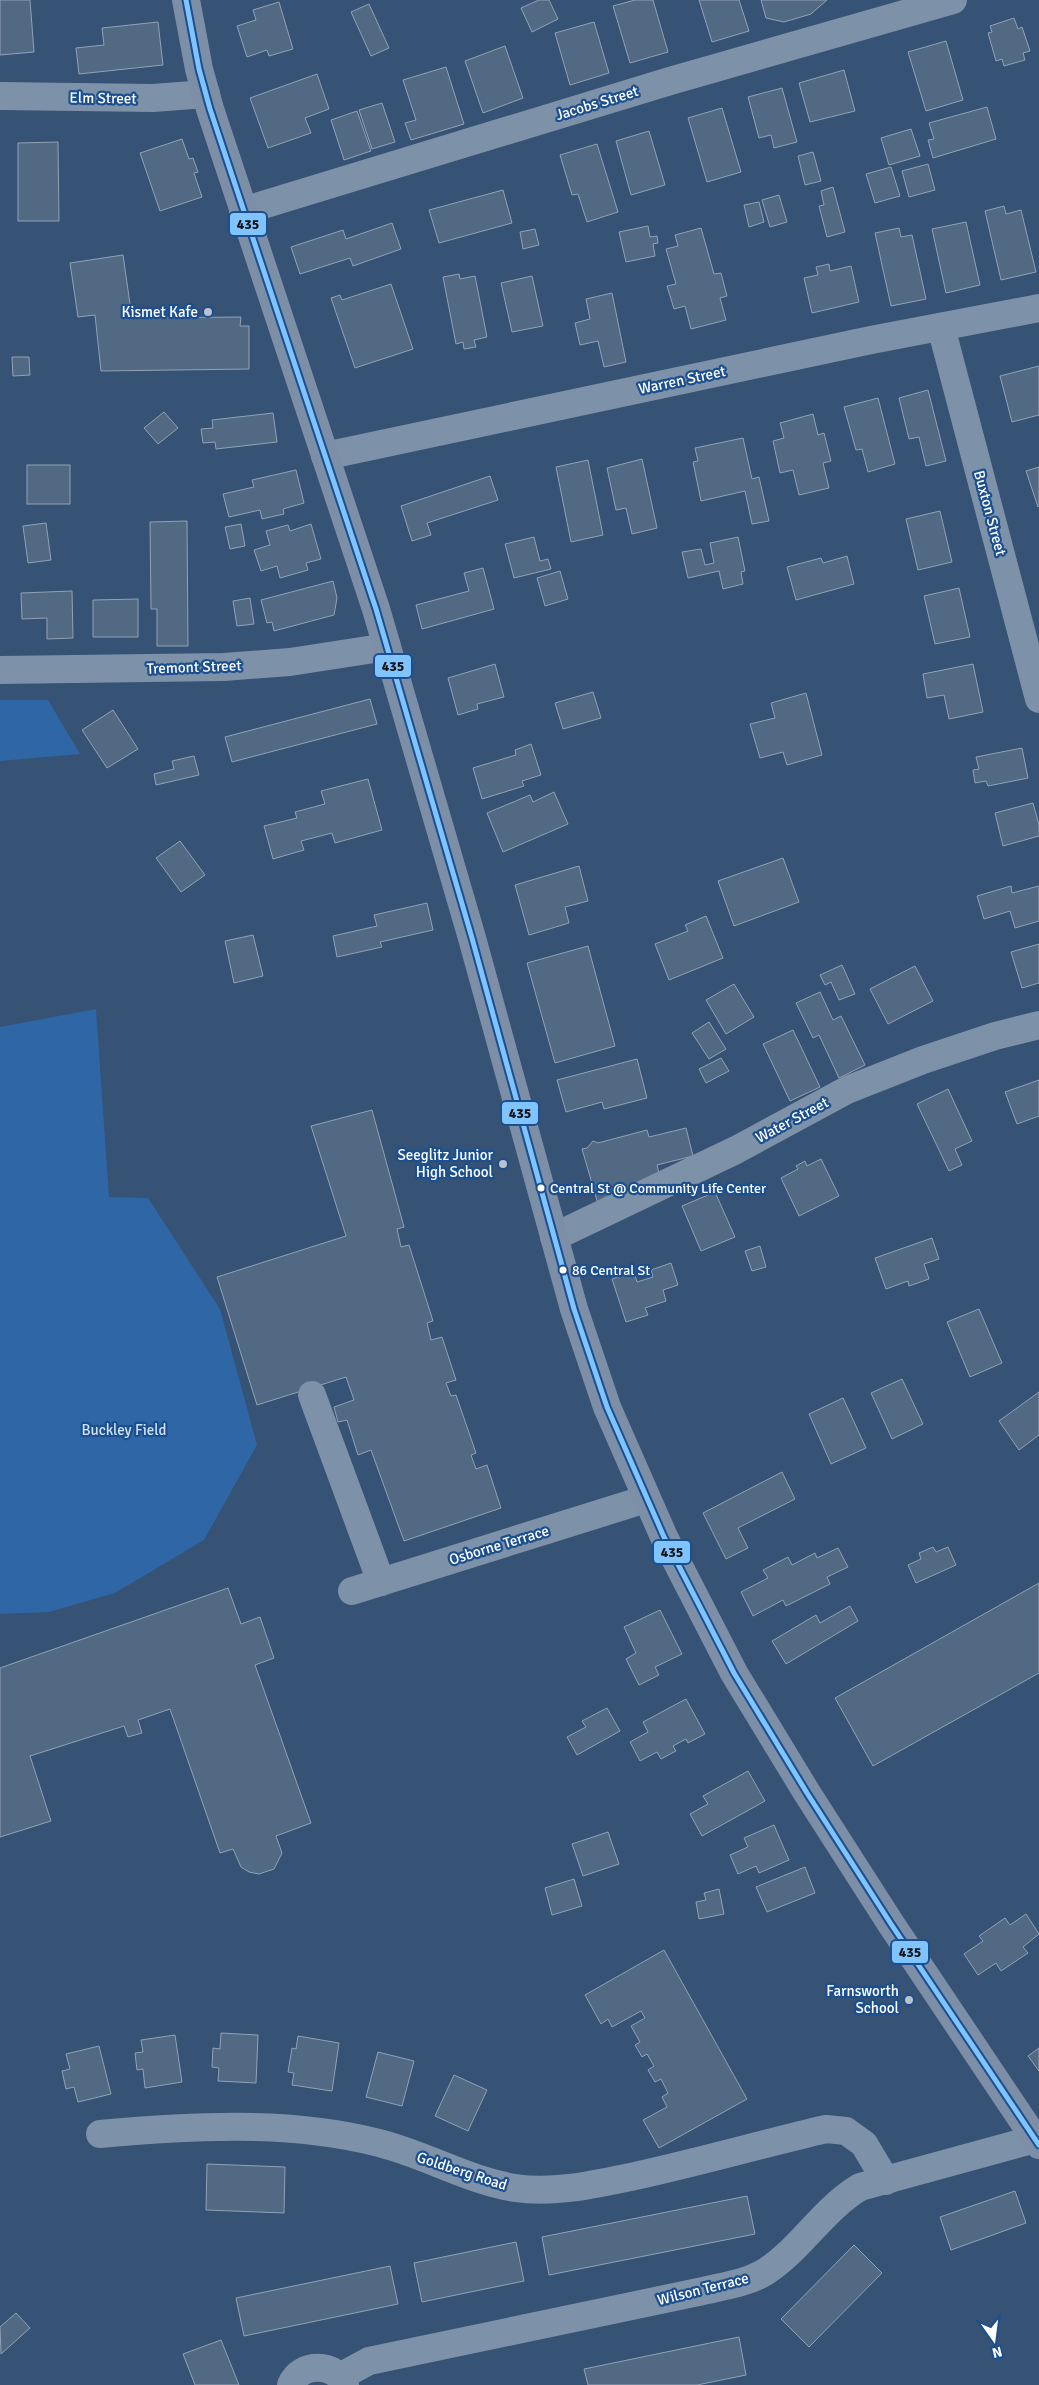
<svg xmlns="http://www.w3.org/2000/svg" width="1039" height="2385" font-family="Signika,sans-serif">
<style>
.green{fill:#2f66a5}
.building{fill:#526984;stroke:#92a2b6}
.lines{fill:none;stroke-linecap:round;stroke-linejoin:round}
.minor{stroke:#7d92a8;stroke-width:28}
.major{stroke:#7d8ea7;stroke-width:28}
.bus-1-casing{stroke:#1b4f8f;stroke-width:9}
.bus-1{stroke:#80c4ff;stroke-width:5}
.poi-dot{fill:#b9c2ce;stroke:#1b4f8f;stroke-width:2}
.bus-dot{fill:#fff;stroke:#1b4f8f;stroke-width:2}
.labels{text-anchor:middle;stroke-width:4.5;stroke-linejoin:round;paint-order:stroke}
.bus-label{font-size:14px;fill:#fff;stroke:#1b4f8f;text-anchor:start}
.street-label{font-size:15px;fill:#fff;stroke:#1b4f8f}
.poi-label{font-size:15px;fill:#fff;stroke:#1b4f8f;text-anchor:end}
.park-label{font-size:15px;fill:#cfe3fa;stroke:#1b4f8f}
.line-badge{stroke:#1b4f8f;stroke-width:2}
.pale-badge-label{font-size:14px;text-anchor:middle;font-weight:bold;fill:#111}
</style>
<rect width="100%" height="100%" fill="#365274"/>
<g class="green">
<path d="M0,700H48L80,754L0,761Z"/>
<path d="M96,1009L109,1197L148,1198L220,1309L257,1445L204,1540L115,1593L49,1612L0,1614V1027Z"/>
</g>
<g class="building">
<path d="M0,0H30L34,52L0,55Z"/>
<path d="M539,0H549L558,19L532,32L521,8Z"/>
<path d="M635,0H653L668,52L630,63L613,6Z"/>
<path d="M699,0H739L749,31L712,42Z"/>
<path d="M761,0H827L811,14L784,22L766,18Z"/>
<path d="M279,2L293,49L269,56L267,50L247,57L237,26L256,20L253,10Z"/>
<path d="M369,4L389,48L371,56L351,12Z"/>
<path d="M1014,18L1018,29L1022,27L1030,51L1023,53L1025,60L1004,66L1002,59L996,61L988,33L992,32L990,26Z"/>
<path d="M158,22L163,65L79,74L76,48L104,45L102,28Z"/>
<path d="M594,22L609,73L570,85L555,33Z"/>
<path d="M946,41L963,100L926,111L908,52Z"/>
<path d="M505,46L523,98L483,113L465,61Z"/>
<path d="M446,67L464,124L411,140L405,123L416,120L403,80Z"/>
<path d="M844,70L855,111L810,122L799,83Z"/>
<path d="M317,74L329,109L305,118L311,133L268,148L250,98Z"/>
<path d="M782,88L797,142L774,148L771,135L759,138L748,97Z"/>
<path d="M382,103L395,142L372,149L359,110Z"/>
<path d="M987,107L996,139L933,158L928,140L934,139L929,123Z"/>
<path d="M722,108L741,172L707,182L688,118Z"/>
<path d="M357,111L371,151L344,160L331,120Z"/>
<path d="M911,129L920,156L889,165L881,138Z"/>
<path d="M649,131L665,185L631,195L616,141Z"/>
<path d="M182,139L189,159L193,158L198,172L194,173L202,197L160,211L140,153Z"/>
<path d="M58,142L59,221H18V143Z"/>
<path d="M597,144L618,212L587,222L578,194L572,195L560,155Z"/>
<path d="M813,152L821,181L805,185L798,156Z"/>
<path d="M928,164L935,190L909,197L902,171Z"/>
<path d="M891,167L900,196L875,203L866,174Z"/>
<path d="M833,187L845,232L827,237L819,206L824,205L821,191Z"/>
<path d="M503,190L512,223L439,243L429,210Z"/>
<path d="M779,195L787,222L770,227L762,200Z"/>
<path d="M759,202L764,222L749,227L744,205Z"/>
<path d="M1004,206L1006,214L1021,210L1036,272L1001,280L985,211Z"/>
<path d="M966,222L980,285L946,293L932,229Z"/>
<path d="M392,223L401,249L353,266L350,258L300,274L291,247L343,230L346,239Z"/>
<path d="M648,226L650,237L657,236L658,243L653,244L655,256L626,262L619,232Z"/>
<path d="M701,228L714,274L721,273L727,296L720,298L726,320L691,329L685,306L674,309L667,286L676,284L666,249L678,246L675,235Z"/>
<path d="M899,228L901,237L912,235L926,299L891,306L875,233Z"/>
<path d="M535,229L539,245L523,249L520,232Z"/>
<path d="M123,255L132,318L241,317L240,326H249V369L101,371L95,315L78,317L70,263Z"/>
<path d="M829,264L830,271L851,266L859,302L812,313L804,278L818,275L816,267Z"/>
<path d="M459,274L460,279L475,276L487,337L474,340L476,347L464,349L463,342L456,344L443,277Z"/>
<path d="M532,276L543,326L512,332L501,283Z"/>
<path d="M391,284L413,349L355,368L331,298L340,295L342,300Z"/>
<path d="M612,293L626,362L604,367L598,341L580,345L575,323L590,319L586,299Z"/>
<path d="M12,357H29L30,375L13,376Z"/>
<path d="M1039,366V415L1012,422L1000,376Z"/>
<path d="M928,390L946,461L926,466L919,437L909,439L899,398Z"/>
<path d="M878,398L895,464L868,472L862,449L856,450L844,407Z"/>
<path d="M164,412L178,428L158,444L144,428Z"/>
<path d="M273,413L277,442L216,449L215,442L203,443L201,429L213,428L212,420Z"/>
<path d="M813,414L818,435L824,433L831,461L823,463L829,488L799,495L793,470L780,473L773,441L784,438L780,423Z"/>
<path d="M743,438L752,479L759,477L769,521L752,524L745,491L701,501L693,462L698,461L695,448Z"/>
<path d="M642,459L657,528L632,534L626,508L616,510L607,468Z"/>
<path d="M588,460L603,535L571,542L556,467Z"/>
<rect x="27" y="465" width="43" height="39"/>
<path d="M1039,467V506L1038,507L1026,471Z"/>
<path d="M296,470L304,503L283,509L284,514L262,519L260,510L229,517L223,494L254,487L252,480Z"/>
<path d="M490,476L498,500L427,523L431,535L412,541L401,506Z"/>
<path d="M940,511L952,562L918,570L906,519Z"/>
<path d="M187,521L188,646H157V609H151L150,522Z"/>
<path d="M46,523L51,560L28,563L23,526Z"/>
<path d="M241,524L245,546L230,549L225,527Z"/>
<path d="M311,524L321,559L306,563L308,570L280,578L277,566L261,571L254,550L270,545L266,531L288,525L290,531Z"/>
<path d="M534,537L540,561L548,559L551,569L514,578L505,544Z"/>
<path d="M738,537L745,571L741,572L743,584L723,589L719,571L688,578L682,552L701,549L705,565L714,563L710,543Z"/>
<path d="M847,556L854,584L796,600L787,567L821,558L823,563Z"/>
<path d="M483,568L494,609L422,629L416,605L469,591L464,573Z"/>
<path d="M560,571L568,599L545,606L537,578Z"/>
<path d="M333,581L337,598L334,615L274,631L272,622L267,623L261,600Z"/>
<path d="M959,588L970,637L935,644L924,596Z"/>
<path d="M72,591L73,638L47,639V618L22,619L21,593Z"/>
<path d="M250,598L254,624L237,626L233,601Z"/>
<path d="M138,599V637H93V600Z"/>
<path d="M495,664L504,697L477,704L478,709L458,715L448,678Z"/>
<path d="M973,664L983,712L949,719L944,695L927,698L923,674Z"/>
<path d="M593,692L601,718L563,729L555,703Z"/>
<path d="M806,693L822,755L787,765L783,752L760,758L750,724L775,718L771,703Z"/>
<path d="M370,699L377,724L232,762L225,737Z"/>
<path d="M113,710L138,749L107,768L82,730Z"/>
<path d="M531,744L541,775L522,781L524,786L482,799L473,768L516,755L515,750Z"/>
<path d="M1022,748L1028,778L988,786L986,781L975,783L973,770L979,769L976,757Z"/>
<path d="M194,756L199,775L156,785L154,774L174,769L172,761Z"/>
<path d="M368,779L382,830L335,843L332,833L301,841L304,850L273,859L264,826L297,818L295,812L325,804L321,791Z"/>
<path d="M554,792L568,824L503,852L487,813L530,795L533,802Z"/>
<path d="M1033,803L1039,825V836L1003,846L995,813Z"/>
<path d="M180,841L205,875L181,892L156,858Z"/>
<path d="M783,858L799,902L734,926L718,881Z"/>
<path d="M579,866L588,901L565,907L569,923L529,935L515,885Z"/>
<path d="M1011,886L1012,893L1039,886V921L1015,928L1010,911L984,919L977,896Z"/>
<path d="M427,903L433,930L380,942L382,947L337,957L333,936L377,926L374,915Z"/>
<path d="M706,916L723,958L669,980L655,944L688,931L685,925Z"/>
<path d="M253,935L263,976L234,983L225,941Z"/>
<path d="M1039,944V983L1022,988L1011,952Z"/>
<path d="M588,946L615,1046L555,1063L527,963Z"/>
<path d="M842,965L855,994L839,1000L831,982L825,985L820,975Z"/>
<path d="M915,966L933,1001L888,1024L870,989Z"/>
<path d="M734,984L754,1017L726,1034L706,1000Z"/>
<path d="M820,992L833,1020L841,1016L865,1065L839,1078L819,1035L813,1038L796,1003Z"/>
<path d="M709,1022L726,1049L709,1059L692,1033Z"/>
<path d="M793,1030L820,1087L790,1101L763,1044Z"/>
<path d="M721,1058L729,1071L706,1083L699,1069Z"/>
<path d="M637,1059L647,1098L604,1109L602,1102L566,1112L557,1080Z"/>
<path d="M1039,1080V1116L1017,1124L1005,1092Z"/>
<path d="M948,1089L972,1141L955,1149L962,1165L949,1171L917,1104Z"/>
<path d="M372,1110L404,1227L397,1229L401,1247L409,1245L433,1321L427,1323L431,1340L442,1337L456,1380L446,1383L451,1396L456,1395L476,1453L471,1455L476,1469L487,1465L501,1508L404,1541L371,1450L358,1455L347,1420L338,1422L334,1407L354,1400L346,1377L257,1405L217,1277L346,1236L311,1126Z"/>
<path d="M686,1128L693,1156L657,1165L662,1185L598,1204L582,1149L587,1148L593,1141L598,1143L647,1130L649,1137Z"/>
<path d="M821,1159L839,1196L799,1216L781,1178L798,1169L796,1166L805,1161L807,1166Z"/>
<path d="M715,1192L735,1237L701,1251L682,1206Z"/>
<path d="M932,1238L939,1259L924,1264L929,1279L909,1286L908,1281L886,1289L875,1258Z"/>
<path d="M760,1246L766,1267L752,1271L745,1251Z"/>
<path d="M671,1263L678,1285L663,1290L666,1301L645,1308L648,1315L626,1322L612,1279L634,1272L637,1282L653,1277L651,1270Z"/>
<path d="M979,1309L1002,1363L970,1377L947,1322Z"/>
<path d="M902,1379L923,1424L892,1439L871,1393Z"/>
<path d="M1039,1392V1435L1019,1450L999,1421Z"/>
<path d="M843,1398L866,1448L831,1464L809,1414Z"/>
<path d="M782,1472L795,1499L738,1528L748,1548L726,1559L703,1513Z"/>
<path d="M933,1547L936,1552L948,1547L956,1565L916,1583L908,1565L921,1559L919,1553Z"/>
<path d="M838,1548L848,1567L827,1577L830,1584L786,1606L783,1600L753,1616L741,1592L768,1578L763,1570L788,1557L792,1565L815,1553L817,1558Z"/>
<path d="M1039,1583V1673L873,1766L835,1698Z"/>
<path d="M228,1588L241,1624L260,1617L274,1658L255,1665L311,1823L276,1836L282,1853L274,1869L259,1874L249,1872L241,1867L233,1849L220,1853L170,1709L138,1720L142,1733L128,1737L124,1726L30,1756L51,1821L0,1837V1668Z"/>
<path d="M850,1606L858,1621L786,1664L772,1641L816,1615L820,1623Z"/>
<path d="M660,1610L682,1654L655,1667L659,1675L639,1685L626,1659L636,1653L624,1627Z"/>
<path d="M686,1699L705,1734L688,1743L686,1739L673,1746L676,1751L661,1759L657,1752L640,1761L630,1742L648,1732L643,1722Z"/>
<path d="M607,1708L620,1731L577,1755L567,1737L586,1727L582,1721Z"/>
<path d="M748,1771L765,1801L702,1836L690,1814L708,1804L703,1796Z"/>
<path d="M774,1825L789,1860L759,1873L756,1866L738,1874L730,1855L748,1847L744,1838Z"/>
<path d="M608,1832L619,1864L583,1876L572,1844Z"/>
<path d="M805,1867L815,1893L767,1912L756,1887Z"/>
<path d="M574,1879L582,1906L552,1915L545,1888Z"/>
<path d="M719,1889L724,1914L699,1919L696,1902L706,1900L704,1893Z"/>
<path d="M1026,1914L1039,1934L1023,1947L1028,1953L1001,1971L996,1963L978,1975L964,1954L983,1941L979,1936L1005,1918L1010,1925Z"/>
<path d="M664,1950L747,2099L659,2148L643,2120L667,2107L662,2097L668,2093L661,2079L655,2082L648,2070L654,2066L647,2054L642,2057L635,2045L640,2042L631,2026L645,2018L641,2011L612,2027L608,2019L601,2024L585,1995Z"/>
<path d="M221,2033L258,2035L256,2083L218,2081L219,2068L212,2067L213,2048L220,2049Z"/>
<path d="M175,2035L182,2082L145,2088L143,2069L137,2070L135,2053L143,2052L141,2040Z"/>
<path d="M298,2036L339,2043L332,2091L292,2085L294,2073L288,2072L292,2048L296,2049Z"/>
<path d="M99,2046L111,2094L78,2102L74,2087L66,2089L62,2071L70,2069L66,2054Z"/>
<path d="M1039,2048V2071L1028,2056Z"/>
<path d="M378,2052L414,2061L402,2106L366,2097Z"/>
<path d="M454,2075L487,2090L468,2131L435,2116Z"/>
<path d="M207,2164L285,2167L284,2213L206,2210Z"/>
<path d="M1015,2191L1026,2223L951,2250L940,2217Z"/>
<path d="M747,2196L755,2234L549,2275L542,2237Z"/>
<path d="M516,2242L524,2281L422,2302L414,2263Z"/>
<path d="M854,2245L882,2273L809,2347L781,2319Z"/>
<path d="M390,2266L398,2304L244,2336L236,2298Z"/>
<path d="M16,2313L30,2328L1,2354L0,2327Z"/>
<path d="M739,2337L746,2375L697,2385H588L584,2369Z"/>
<path d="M221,2340L239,2385H195L183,2354Z"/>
</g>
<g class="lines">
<g class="minor">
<path d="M0,96L153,98L206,94"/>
<path d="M243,211L670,81L953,0"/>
<path d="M941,327L1039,699"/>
<path d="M325,456L871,340L1039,308"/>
<path d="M0,670L224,667L290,662L387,647"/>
<path d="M554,1237L736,1150L847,1090L923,1060L995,1036L1039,1025"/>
<path d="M312,1395L381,1582"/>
<path d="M352,1591L646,1499"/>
<path d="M100,2134C189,2126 287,2120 375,2142C423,2153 466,2180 515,2188C555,2194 596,2184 635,2176C699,2162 762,2144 826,2129L846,2131L864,2144L886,2181"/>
<path d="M341,2376L369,2361L703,2291C724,2286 747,2283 765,2272C800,2250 822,2210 860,2187L1035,2139"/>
<path d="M291,2385C301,2361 336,2363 345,2385"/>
</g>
<path class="major" d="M186,0L199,69L210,109L376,609L472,938L574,1309L607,1407L664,1537L734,1673L807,1793L891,1924L1039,2145"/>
<g class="bus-1-casing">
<path id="bus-1" d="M186,0L199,69L210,109L376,609L472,938L574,1309L607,1407L664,1537L734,1673L807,1793L891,1924L1039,2145"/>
</g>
<use href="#bus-1" class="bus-1"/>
</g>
<g class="poi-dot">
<circle cx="208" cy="312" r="5"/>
<circle cx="503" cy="1164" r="5"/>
<circle cx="909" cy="2000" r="5"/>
</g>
<g class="bus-dot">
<circle cx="541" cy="1188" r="4.5"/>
<circle cx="563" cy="1270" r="4.5"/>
</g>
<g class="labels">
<g class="bus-label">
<text x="550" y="1193">Central St @ Community Life Center</text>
<text x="572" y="1275">86 Central St</text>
</g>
<g class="street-label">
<text transform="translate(103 98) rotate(1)" y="5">Elm Street</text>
<text transform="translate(597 103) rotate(-17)" y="5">Jacobs Street</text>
<text transform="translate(682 380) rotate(-12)" y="5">Warren Street</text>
<text transform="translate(990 513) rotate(75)" y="5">Buxton Street</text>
<text transform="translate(194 667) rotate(-2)" y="5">Tremont Street</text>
<text transform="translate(792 1120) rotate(-28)" y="5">Water Street</text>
<text transform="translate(499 1545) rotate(-17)" y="5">Osborne Terrace</text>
<text transform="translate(462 2171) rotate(18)" y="5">Goldberg Road</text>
<text transform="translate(703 2289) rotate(-14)" y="5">Wilson Terrace</text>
</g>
<g class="poi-label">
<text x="198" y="317">Kismet Kafe</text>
<text x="493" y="1160">Seeglitz Junior<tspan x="493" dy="17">High School</tspan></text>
<text x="899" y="1996">Farnsworth<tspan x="899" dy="17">School</tspan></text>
</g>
<g class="park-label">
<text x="124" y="1435">Buckley Field</text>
</g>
</g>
<g class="line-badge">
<rect x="229" y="212" width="38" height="24" rx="5" fill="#80c4ff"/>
<rect x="374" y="654" width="38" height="24" rx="5" fill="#80c4ff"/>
<rect x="501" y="1101" width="38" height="24" rx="5" fill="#80c4ff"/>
<rect x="653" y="1540" width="38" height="24" rx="5" fill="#80c4ff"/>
<rect x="891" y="1940" width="38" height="24" rx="5" fill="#80c4ff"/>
</g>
<g class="pale-badge-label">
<text x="248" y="229">435</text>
<text x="393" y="671">435</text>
<text x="520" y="1118">435</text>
<text x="672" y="1557">435</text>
<text x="910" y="1957">435</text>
</g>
<g transform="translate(994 2340) rotate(166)" stroke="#1b4f8f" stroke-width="4" paint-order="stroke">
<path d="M0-4L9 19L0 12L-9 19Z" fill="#ffffff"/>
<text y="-8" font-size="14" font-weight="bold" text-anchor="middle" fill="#ffffff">N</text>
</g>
</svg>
